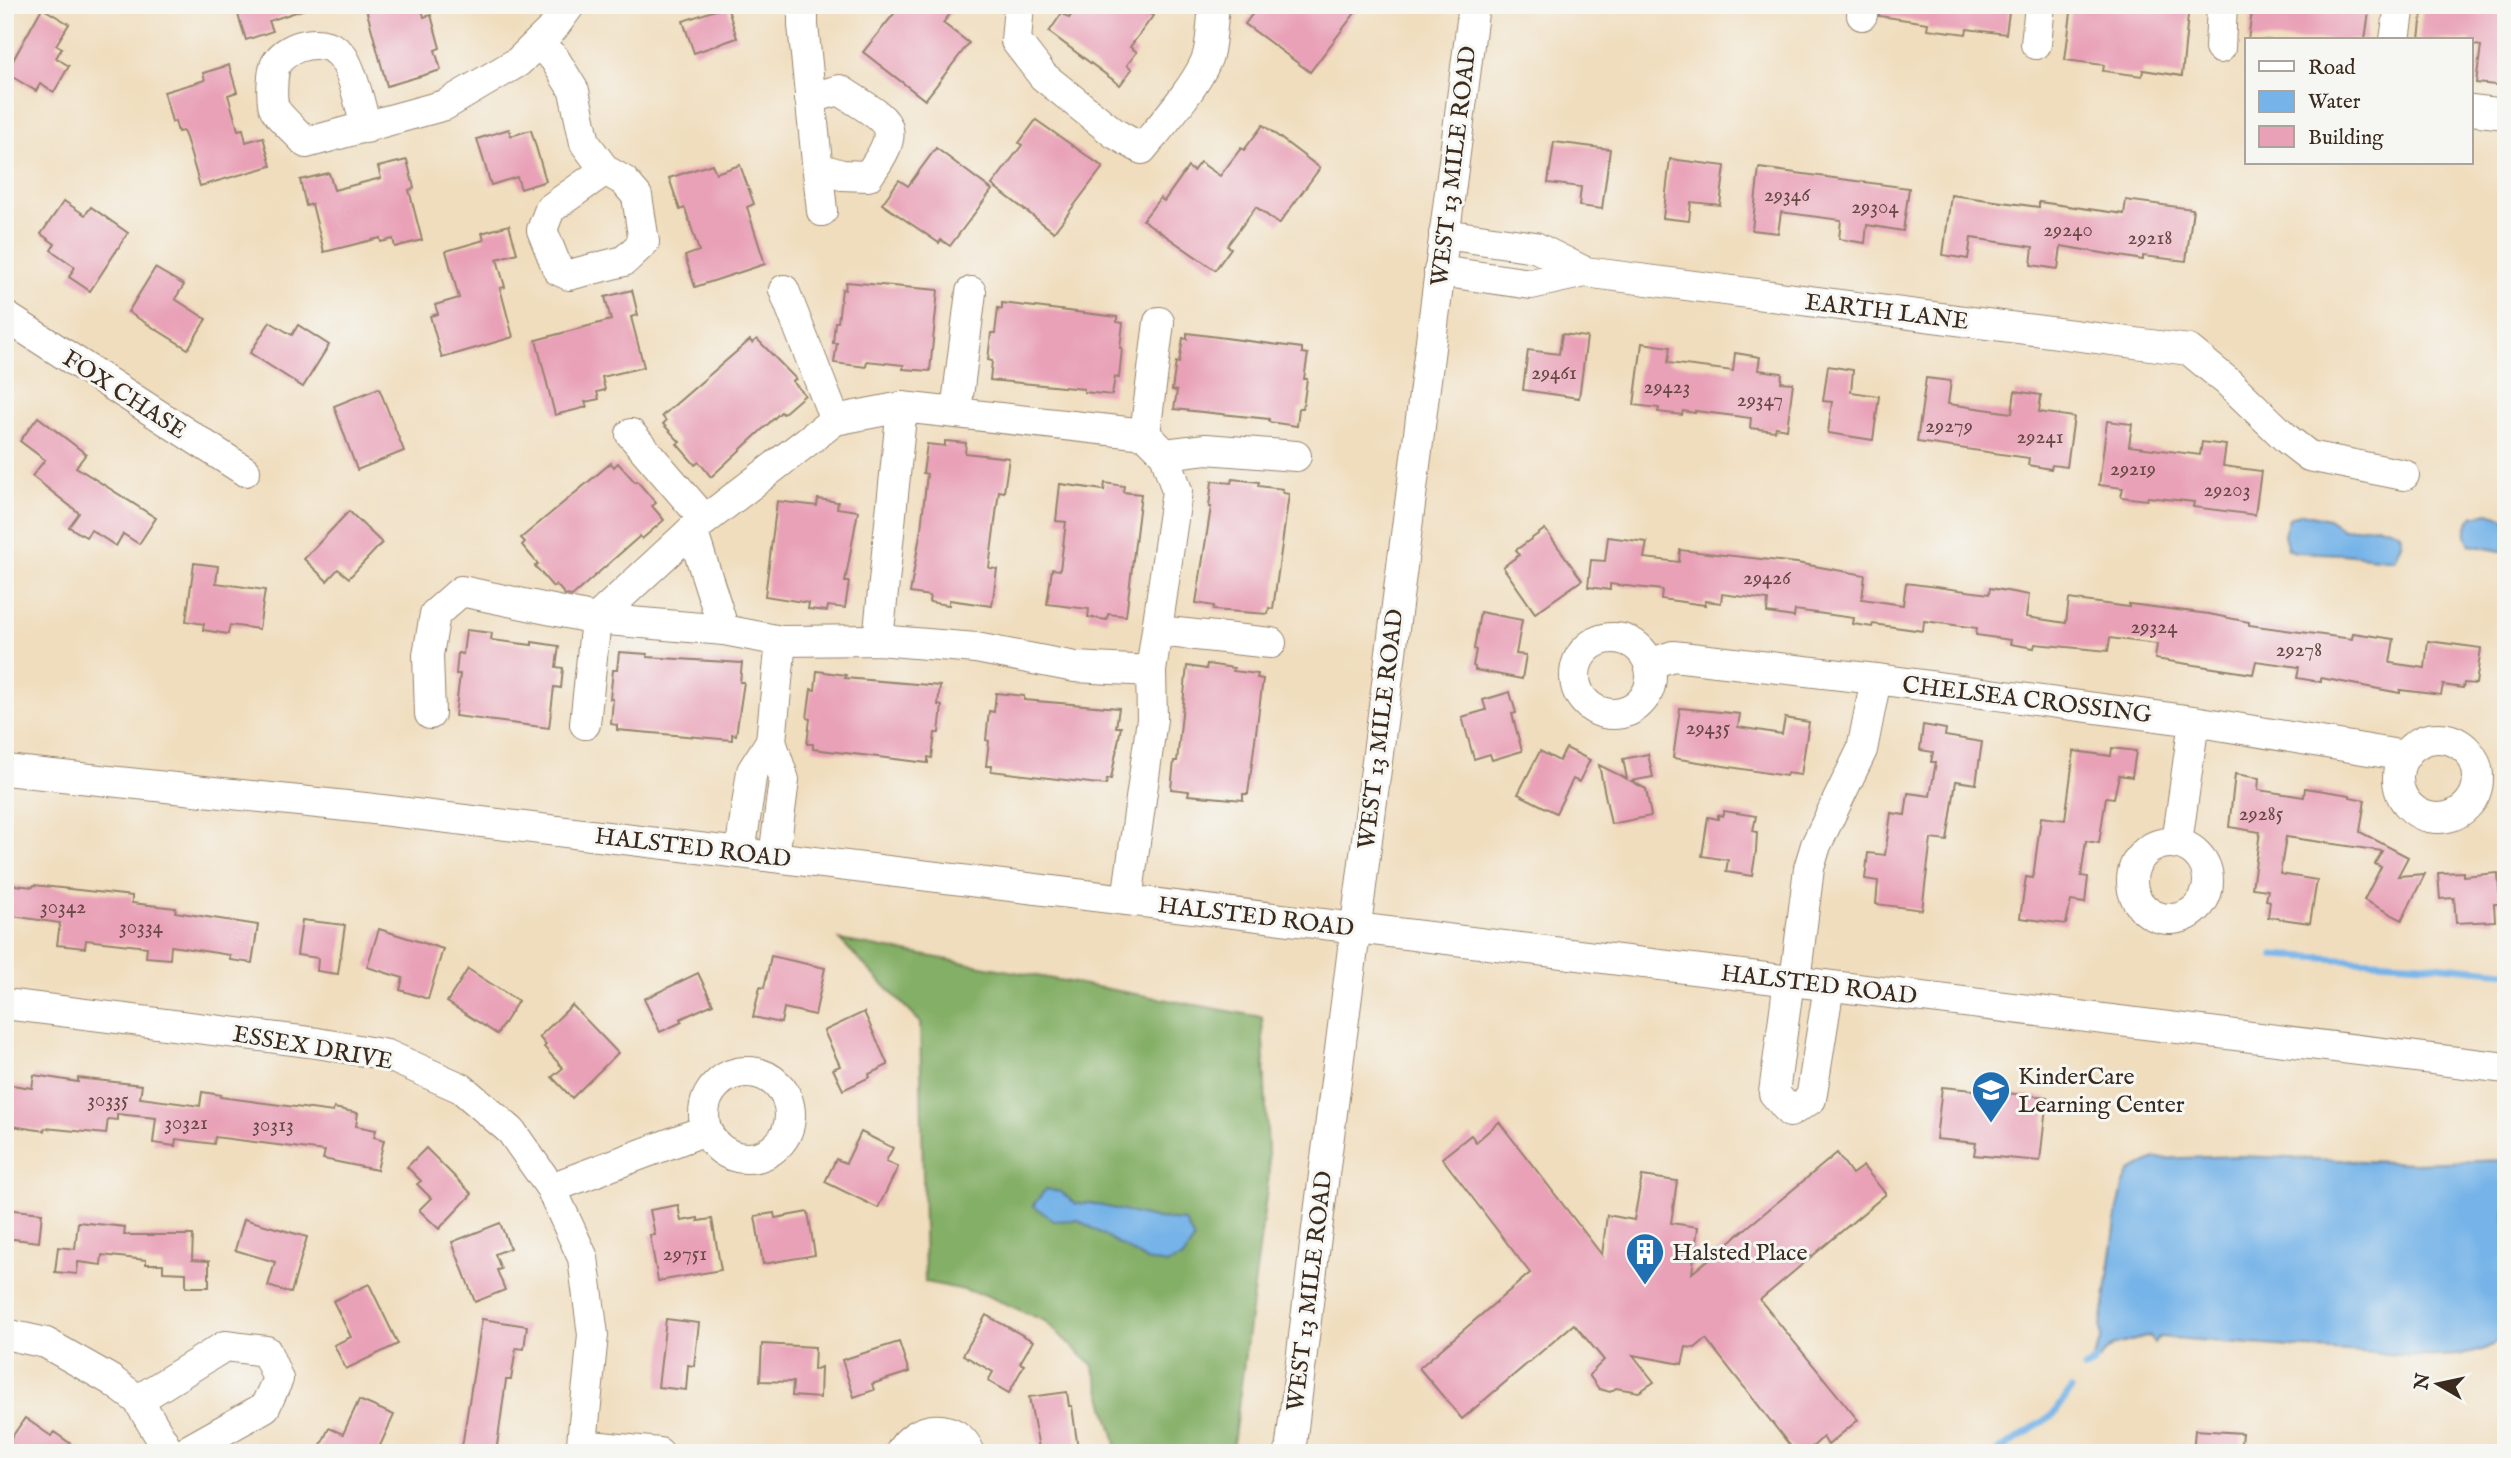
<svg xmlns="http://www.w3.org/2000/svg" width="2511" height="1458" font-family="'IM FELL English',serif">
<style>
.forest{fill:#84af66;stroke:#606c42;stroke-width:2}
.water{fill:#75b3e8;stroke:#586e83;stroke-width:2}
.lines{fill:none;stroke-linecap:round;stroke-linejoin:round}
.stream{stroke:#75b3e8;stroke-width:7}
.building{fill:#e9a1b7}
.minor-casing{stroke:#96846e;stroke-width:32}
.minor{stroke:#fff;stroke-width:30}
.labels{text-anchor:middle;stroke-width:6;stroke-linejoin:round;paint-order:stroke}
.number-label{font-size:21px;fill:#664844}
.street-label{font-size:24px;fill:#3b2a1e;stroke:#f6f6f2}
.poi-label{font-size:24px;fill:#3b2a1e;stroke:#f6f6f2;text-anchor:start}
</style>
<rect width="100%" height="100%" fill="#f6f6f2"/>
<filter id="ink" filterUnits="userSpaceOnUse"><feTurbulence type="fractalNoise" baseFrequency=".0143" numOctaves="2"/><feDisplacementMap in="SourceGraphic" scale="14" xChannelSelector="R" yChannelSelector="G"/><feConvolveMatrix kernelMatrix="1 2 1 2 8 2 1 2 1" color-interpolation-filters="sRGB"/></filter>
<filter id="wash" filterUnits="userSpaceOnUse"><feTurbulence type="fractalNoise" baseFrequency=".00686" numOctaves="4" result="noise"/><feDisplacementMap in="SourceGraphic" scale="28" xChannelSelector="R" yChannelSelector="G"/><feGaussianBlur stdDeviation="1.57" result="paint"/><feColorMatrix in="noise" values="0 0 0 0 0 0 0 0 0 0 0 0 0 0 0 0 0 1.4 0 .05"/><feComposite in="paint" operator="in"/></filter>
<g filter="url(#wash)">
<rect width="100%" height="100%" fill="#f0ddbd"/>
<path class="forest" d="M840,940L1262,1017L1269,1174L1232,1453H1117L1115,1439L1093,1366L1045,1321L983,1294L925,1282L920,1022Z"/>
<g class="water">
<path d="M2302,513L2328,519L2343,529L2376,526L2390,528L2400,533L2402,541L2394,560L2343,554L2295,552L2288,549L2284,535L2289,518Z"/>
<path d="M2488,513L2506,518V552L2470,545C2463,534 2465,527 2473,516Z"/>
<path d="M2238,1156L2414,1163L2506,1160V1333C2497,1344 2488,1349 2475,1352C2439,1360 2398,1355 2362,1352C2295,1348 2227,1342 2159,1337L2154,1343L2150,1336L2112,1346L2097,1362L2094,1358L2102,1339L2101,1327L2117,1214L2123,1186L2130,1171L2155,1159Z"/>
<path d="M1046,1189L1061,1192L1076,1204L1090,1203L1158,1219L1185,1221L1194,1240L1183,1258L1166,1264L1146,1260L1078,1220L1054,1221L1033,1205Z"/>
</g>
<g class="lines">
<g class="stream">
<path d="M2274,955L2424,964L2506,972"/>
<path d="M2085,1369L2096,1360"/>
<path d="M1996,1453L2054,1414L2071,1390"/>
</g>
</g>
<g id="blocks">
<g class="building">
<path d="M235,5H304L305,9L269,21L273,31L246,40Z"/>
<path d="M365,5H421L424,17L431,15L440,48L435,50L441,70L387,86Z"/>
<path d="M901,5H957L943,23L969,43L925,100L863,52Z"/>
<path d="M1078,5H1139L1153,16L1130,47L1137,52L1127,65L1132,69L1120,85L1049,32L1062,13L1069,18Z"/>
<path d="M1259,5H1361L1310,72L1245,24Z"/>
<path d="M1880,5H2010L2006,34L1967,29L1966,34L1927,29L1928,23L1879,16Z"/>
<path d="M2072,5H2189L2182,76L2143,70L2142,76L2103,71L2104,65L2065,60Z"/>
<path d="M2253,5H2370L2365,40H2248Z"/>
<path d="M2423,5H2473L2506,9V86L2476,83L2481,46L2471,44V40L2419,39Z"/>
<path d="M727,6L737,38L694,53L683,21Z"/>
<path d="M42,8L69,24L56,45L62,48L56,58L69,66L54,92L40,84L36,91L6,73Z"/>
<path d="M229,65L237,92L228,95L238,130L243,129L246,142L263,137L271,166L200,186L186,138L183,131L178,132L175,121L172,122L164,92L205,80L203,73Z"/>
<path d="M1036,120L1103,167L1054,232L992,185L1022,145L1019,143Z"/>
<path d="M1263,125L1320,168L1279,224L1256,207L1227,246L1231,248L1215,270L1143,220L1160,198L1164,201L1188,167L1193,171L1200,162L1220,176L1241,148L1244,150Z"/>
<path d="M509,129L511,136L531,130L546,181L521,189L517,177L491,185L477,139Z"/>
<path d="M1554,142L1610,149L1602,209L1579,206L1581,187L1548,183Z"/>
<path d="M936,148L992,190L950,246L941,240L939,243L882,204L899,180L908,186Z"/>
<path d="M1670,159L1725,166L1720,205L1691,202L1689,221L1663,218Z"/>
<path d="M407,160L414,188L409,190L422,240L395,247L393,239L381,242L380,238L324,252L312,204L306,206L300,180L329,173L334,190L381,178L378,167Z"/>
<path d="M712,164L716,173L740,165L754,204L747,207L765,264L695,287L685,256L699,251L685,208L680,210L669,178Z"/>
<path d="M1759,168L1909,188L1903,231L1867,225L1865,243L1839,239L1841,220L1781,212L1778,233L1752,230Z"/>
<path d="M1951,195L2039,207V202L2124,214L2126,200L2193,209L2186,261L2143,256V260L2061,246L2058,269L2031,265L2033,247L1971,238L1968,259L1943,255Z"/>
<path d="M64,201L85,215L91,207L128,233L90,291L69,277L75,267L51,250L55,244L41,234Z"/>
<path d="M509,225L517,253L497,259L505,287L500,288L513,337L442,358L430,316L438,314L435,305L459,298L446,251L484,240L482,233Z"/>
<path d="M155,268L184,285L175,299L206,319L188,349L128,312Z"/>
<path d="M846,282L938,290L930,371L903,369L904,365L867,361L866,367L834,363L837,343H833L835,322H838L842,289L845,290Z"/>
<path d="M632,290L638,315L631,317L644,367L602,377L605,390L597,392L599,399L585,402L587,407L555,415L536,340L611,320L605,297Z"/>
<path d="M1002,303L1117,317V322L1123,323L1120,348H1122L1119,378L1115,377L1112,395L1084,392V389L990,380L992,361L988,360L991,333H995L998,308L1002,309Z"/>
<path d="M270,322L292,335L298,325L329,345L303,387L250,353Z"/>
<path d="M1187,333L1302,348V353L1308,354L1304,379H1307L1303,408H1299L1297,426L1269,422V419L1174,409L1177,391L1172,390L1176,362L1179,363L1183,338L1187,339Z"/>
<path d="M1562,334L1587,337L1579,398L1523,390L1528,350L1559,354Z"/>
<path d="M757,339L796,379L792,381L805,395L783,414L781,412L711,477L699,462L695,465L677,444L680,442L663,424L666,421L662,416L750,340L752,343Z"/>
<path d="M1642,343L1670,347L1668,363L1733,371L1735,353L1760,357L1758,370L1782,373L1781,382L1793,383L1787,429L1776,427L1775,431L1750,428L1751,418L1695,411V413L1683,411L1682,415L1658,412L1659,408L1634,405Z"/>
<path d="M1828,366L1853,370L1851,392L1879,396L1873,440L1828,433L1832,402L1823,401Z"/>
<path d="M1926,378L1951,381L1948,404L2012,413L2015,391L2041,395L2039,412L2074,417L2067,467L2052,465L2051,469L2028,465L2029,458L1917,442Z"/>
<path d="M379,388L404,451L357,470L334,406Z"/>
<path d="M38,417L86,454L76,467L156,518L139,544L123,534L116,546L91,530L86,537L69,527L79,513L32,476L45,460L20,441Z"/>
<path d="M2107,421L2132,424L2129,446L2200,455L2202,442L2226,445L2223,466L2261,471L2255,515L2193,507L2194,502L2148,497L2147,500L2121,497L2123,488L2099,485Z"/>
<path d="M945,441L966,443L965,453L1009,458L1004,492L999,491L989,568L997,569L992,606L949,600V605L929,602L930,596L910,593L921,529L927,474L923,473L927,444L945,446Z"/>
<path d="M611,463L614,467L618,463L635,482L637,481L656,503L652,506L664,520L642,539L640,536L572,596L565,595L556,584L553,587L535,566L538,564L522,545L525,542L521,538Z"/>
<path d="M1232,479L1259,482L1258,486L1283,489V493L1289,494L1273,609L1269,608L1268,614L1213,610L1214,606L1196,603L1211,507H1209L1212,481L1231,483Z"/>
<path d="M1105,483L1124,486L1123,492L1141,494L1126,616L1108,614L1107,620L1088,617L1089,609L1047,604L1052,569L1060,570L1066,522L1056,521L1060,484L1104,490Z"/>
<path d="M818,499L838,502L837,508L858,511L845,582H849L845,608L828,606L827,611L808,609L809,603L765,596L777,501L817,506Z"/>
<path d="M349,511L382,543L349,578L338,569L327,581L304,559Z"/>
<path d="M1545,529L1582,580L1535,613L1503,567L1519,555L1516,550Z"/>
<path d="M1608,537L1647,542L1644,558L1679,562L1680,550L1797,563L1865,575L1862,599L1903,605L1906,583L1989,594L1990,588L2029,595L2026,617L2066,623L2069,599L2129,607V604L2209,614L2249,622V625L2352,639L2353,633L2394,639L2390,663L2425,668L2428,641L2481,648L2476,684L2464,683L2463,688L2443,685L2441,695L2400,690V693L2321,678V682L2297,678L2299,667L2256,661L2253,674L2155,659L2157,644L2110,638L2108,651L2035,644L2034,648L2010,644L2011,640L1976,635L1977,628L1924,621L1923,631L1873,624L1872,627L1853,624L1854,618L1795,610L1794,617L1767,613L1768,600L1722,594L1721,603L1705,601V605L1661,599L1662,590L1610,584V590L1588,587L1591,560L1605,561Z"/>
<path d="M194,563L218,566L216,583L265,590L259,629L230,625L228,634L203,630L204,624L186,621Z"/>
<path d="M1480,612L1522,620L1516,654L1526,655L1522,679L1475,670V667L1473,666L1476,650L1474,649Z"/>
<path d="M466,630L492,633L491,640L532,645V642L559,646L556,667L563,668L561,688L554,687L549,728L455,716L460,674H456L458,653L463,654Z"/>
<path d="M619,652L647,654V657L742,663L740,682H744L736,735L732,734V740L617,730V725L611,724L613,699H610L613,670H617Z"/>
<path d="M1207,664L1234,668L1233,671L1258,674L1257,678L1263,679L1248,794H1243V800L1188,795L1189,791L1171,789L1174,761H1177L1187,666L1206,669Z"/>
<path d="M817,671L846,675L845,678L940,686L938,705L942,706L939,733H935L932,758L928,757V763L813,749V744H807L810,719L807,718L811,689L815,690Z"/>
<path d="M1510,692L1516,713L1512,714L1522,751L1492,760L1490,754L1474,759L1462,717L1486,710L1483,700Z"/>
<path d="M996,693L1024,696V700L1119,708L1116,727H1121L1111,779H1107L1106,785L991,771L992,766H986L989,741L986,740L989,711L994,712Z"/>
<path d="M1680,708L1740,714L1738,727L1782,734L1785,718L1809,722L1801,775L1787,773L1786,776L1673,758Z"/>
<path d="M1923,725L1946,729L1945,736L1982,742L1976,784L1956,781L1947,841L1931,839L1922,910L1876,904L1878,881L1865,879L1868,853L1885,855L1891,813L1905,815L1908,793L1930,796L1936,762H1931L1933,752L1920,750Z"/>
<path d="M1566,748L1590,760L1579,782L1573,779L1556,813L1518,794L1540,751L1559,761Z"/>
<path d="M2112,748L2136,751L2132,777L2119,775L2114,798L2106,797L2099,843L2086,841L2081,876L2088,877L2085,903L2071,901L2066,924L2020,918L2026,877L2033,878L2041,817L2065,820L2074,751L2111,756Z"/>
<path d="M1648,754L1653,777L1631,781L1646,789L1651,816L1611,824L1599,765L1627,779L1623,759Z"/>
<path d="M2235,774L2259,778L2258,790L2304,797L2305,788L2350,795V797L2365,800L2360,832L2408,857L2398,876L2425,874L2402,920L2364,900L2381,867L2375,864L2382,851L2286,837L2280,874L2317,880L2310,923L2268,917L2270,901L2266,900L2268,890L2252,888L2260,832L2229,827Z"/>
<path d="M1724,811L1756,816L1753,831L1757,832L1756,851L1752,876L1726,872L1728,860L1702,856L1708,817L1718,819V815L1723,816Z"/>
<path d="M2463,872V876L2498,873L2500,904H2494L2495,921L2456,923L2454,898L2440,899L2438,873Z"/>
<path d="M5,884L33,887L34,885L132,896V903L176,908L175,912L258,925L252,963L230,960V955L171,946L170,959L146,957L147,947L86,940L85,948L57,945L60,923L5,915Z"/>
<path d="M302,920L345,925L338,974L317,971L318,958L297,955Z"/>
<path d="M379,929L443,949L428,999L400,990L403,978L367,967Z"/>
<path d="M771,956L825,968L815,1015L784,1008L781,1023L753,1017L760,987L764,988Z"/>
<path d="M468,969L518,1001L497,1034L447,1002Z"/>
<path d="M698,973L713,1004L680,1019L682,1022L660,1032L644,999Z"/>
<path d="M572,1005L618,1053L572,1098L552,1077L563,1068L544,1047L546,1045L539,1037Z"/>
<path d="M864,1012L888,1065L869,1074L870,1077L843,1090L833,1069L840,1066L824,1031Z"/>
<path d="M34,1075L78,1082V1078L142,1085L140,1098L200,1106L202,1092L221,1095L220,1097L333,1112L334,1108L358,1113L356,1126L376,1130L374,1137L384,1140L377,1170L323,1159L325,1151L215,1137L214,1144L176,1139L175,1146L153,1143L156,1118L117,1114V1120L108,1119L106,1134L45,1128L44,1131L5,1125V1084L32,1088Z"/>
<path d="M1942,1087L2047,1097L2040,1161L1974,1155L1976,1143L1936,1139Z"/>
<path d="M1499,1122L1602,1255L1607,1215L1634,1220L1642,1176L1677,1181L1671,1223L1698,1227L1692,1273L1837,1153L1852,1174L1863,1166L1886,1194L1760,1300L1858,1420L1828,1445L1823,1437L1806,1453H1796L1706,1339L1695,1348L1686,1347L1682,1364L1633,1355L1654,1382L1639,1392L1616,1388L1610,1392L1599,1389L1589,1375L1604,1360L1574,1324L1462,1419L1419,1368L1530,1273L1442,1158L1471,1135L1476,1142Z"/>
<path d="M861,1132L893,1148L886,1161L898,1167L878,1208L825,1182L836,1159L846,1163Z"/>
<path d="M426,1148L472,1194L439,1229L419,1210L431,1198L417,1184L421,1181L407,1167Z"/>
<path d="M678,1205L681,1221L698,1218V1221L712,1219L721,1270L658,1281L650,1235H655L650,1210Z"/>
<path d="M5,1209L42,1213L39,1242L5,1238Z"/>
<path d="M808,1212L815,1255L763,1264L755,1216L774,1213L775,1218Z"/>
<path d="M244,1219L307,1237L291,1293L268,1286L275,1262L235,1250Z"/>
<path d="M78,1222L125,1227L124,1235H193L192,1260L209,1261V1287H186V1273L163,1272V1264H146V1260L102,1255L101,1265L78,1262L77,1274L55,1272L58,1247L75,1249Z"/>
<path d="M500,1223L510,1248L495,1254L501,1269L497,1270L505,1290L475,1302L452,1242Z"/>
<path d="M369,1284L398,1344L346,1369L334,1345L351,1337L333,1301Z"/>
<path d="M986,1315L1033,1341L1020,1363L1024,1365L1009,1393L988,1381L993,1372L963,1355Z"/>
<path d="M482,1319L527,1326L524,1349L516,1348L511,1380H506L496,1453H461Z"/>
<path d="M666,1319L699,1323L694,1366L688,1365L686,1390L658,1387Z"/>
<path d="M899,1342L909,1372L872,1384L874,1390L854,1397L842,1360Z"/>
<path d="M762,1344L815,1347L814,1370L821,1367L820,1398L792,1396L793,1382L760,1381Z"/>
<path d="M1067,1392L1069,1406H1072L1078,1449L1066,1451V1453H1040L1029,1397Z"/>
<path d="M359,1400L394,1415L378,1450L383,1453H317L329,1428L343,1434Z"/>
<path d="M25,1418L51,1436L54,1432L84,1453H5V1447Z"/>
<path d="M2195,1430L2242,1433L2240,1453H2193Z"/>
</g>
</g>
</g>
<g filter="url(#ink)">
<use href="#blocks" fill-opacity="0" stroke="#96846e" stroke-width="2"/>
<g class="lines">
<g class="minor-casing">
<g id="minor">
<path d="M803,5V25L822,211"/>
<path d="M1019,5L1016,41L1043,76L1114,133L1142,149C1160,127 1200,82 1208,55C1212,39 1212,21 1214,5"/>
<path d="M1862,15L1863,5"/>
<path d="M2395,40L2400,5"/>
<path d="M537,44L554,58L574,91L585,143L605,170L624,181L637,196L644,242L624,261L569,275L558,270L542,230L550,209L605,170"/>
<path d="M2036,44L2040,5"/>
<path d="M2220,48L2222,5"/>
<path d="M810,98L840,90C887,122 907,122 868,176L842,175L818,168"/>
<path d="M2471,110L2506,114"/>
<path d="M366,128C362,111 352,69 342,56C326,36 288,43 276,64C272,71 271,99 274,107C278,117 299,134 306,143L445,105L518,62L553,28L570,5"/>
<path d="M1444,234L1535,247L1585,272L2189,350L2228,382L2287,439L2309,456L2404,475"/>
<path d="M1439,271L1531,284L1585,272"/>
<path d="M784,290L835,420"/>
<path d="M5,316L245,471"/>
<path d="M956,412L971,292"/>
<path d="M631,434L705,520"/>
<path d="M1145,434L1159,322"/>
<path d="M1165,454L1206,449L1296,456"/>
<path d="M692,530L724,630"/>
<path d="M1158,631L1271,643"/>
<circle cx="1613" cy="676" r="38"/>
<path d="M878,640L902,407"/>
<path d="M1649,664L1673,656L1876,679L2194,721L2405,756"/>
<path d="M430,714L428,655L435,614L461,591L596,619L585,724"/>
<circle cx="2438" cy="778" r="40"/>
<path d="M771,741L781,641"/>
<path d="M5,770L365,808L740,853L2506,1068"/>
<circle cx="2170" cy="881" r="38"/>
<path d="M2177,843L2194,721"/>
<path d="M740,853L752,771L771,741L784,780L774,857"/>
<path d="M1127,900L1152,719L1151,671L1177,491L1165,454L1145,434L902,407L835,420L692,530L596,619L724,630L781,641L878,640L976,648L1075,667L1151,671"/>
<path d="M1789,980L1774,1093L1790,1112L1811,1099L1829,986"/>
<path d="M1795,981L1809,868L1816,845L1862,750L1876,679"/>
<path d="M5,1004L317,1043L387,1055L461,1088L511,1131L551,1188L583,1258L593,1335L581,1453"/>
<circle cx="747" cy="1115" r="43"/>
<path d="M551,1188L706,1130"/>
<path d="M5,1334L46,1343L111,1380L138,1400L170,1453"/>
<path d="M138,1400L225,1346L266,1351L278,1379L265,1407L183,1453"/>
<path d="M582,1445L659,1453"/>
<path d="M900,1453C915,1424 957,1420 970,1453"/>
<path d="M1290,1453C1347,970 1411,488 1474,5"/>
</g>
</g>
<use href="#minor" class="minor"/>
</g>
</g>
<defs>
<g id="school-pin" transform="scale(2.0125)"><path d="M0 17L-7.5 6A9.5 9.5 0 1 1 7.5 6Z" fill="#1f6fb2" stroke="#f6f6f2"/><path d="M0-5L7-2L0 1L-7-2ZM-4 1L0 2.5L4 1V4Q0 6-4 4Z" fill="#fff"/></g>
<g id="building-pin" transform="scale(2.0125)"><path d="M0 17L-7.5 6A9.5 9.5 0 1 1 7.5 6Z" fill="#1f6fb2" stroke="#f6f6f2"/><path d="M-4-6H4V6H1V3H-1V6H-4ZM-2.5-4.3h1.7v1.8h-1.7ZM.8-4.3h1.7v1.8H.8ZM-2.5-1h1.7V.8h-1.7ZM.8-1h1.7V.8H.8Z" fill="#fff"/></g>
</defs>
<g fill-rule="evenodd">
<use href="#school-pin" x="1991" y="1090"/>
<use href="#building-pin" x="1645" y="1252"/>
</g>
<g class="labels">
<g class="number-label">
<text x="1787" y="201">29346</text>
<text x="1875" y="213">29304</text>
<text x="2068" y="236">29240</text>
<text x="2150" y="244">29218</text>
<text x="1554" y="379">29461</text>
<text x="1667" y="393">29423</text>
<text x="1760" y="406">29347</text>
<text x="1949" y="432">29279</text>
<text x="2040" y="443">29241</text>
<text x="2133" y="475">29219</text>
<text x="2227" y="496">29203</text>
<text x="1767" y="584">29426</text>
<text x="2154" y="633">29324</text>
<text x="2299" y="656">29278</text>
<text x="1708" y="734">29435</text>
<text x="2261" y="820">29285</text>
<text x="63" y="913">30342</text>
<text x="141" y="933">30334</text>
<text x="108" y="1106">30335</text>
<text x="186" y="1129">30321</text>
<text x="273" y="1131">30313</text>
<text x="685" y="1260">29751</text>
</g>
<g class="street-label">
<text transform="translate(1453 166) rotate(-83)" y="8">WEST 13 MILE ROAD</text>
<text transform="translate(1887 311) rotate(7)" y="8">EARTH LANE</text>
<text transform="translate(125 394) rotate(33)" y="8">FOX CHASE</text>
<text transform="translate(2027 699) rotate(7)" y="8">CHELSEA CROSSING</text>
<text transform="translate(1380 729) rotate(-83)" y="8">WEST 13 MILE ROAD</text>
<text transform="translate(693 847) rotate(7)" y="8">HALSTED ROAD</text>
<text transform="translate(1256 916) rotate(7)" y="8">HALSTED ROAD</text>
<text transform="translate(1819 984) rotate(7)" y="8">HALSTED ROAD</text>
<text transform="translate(313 1047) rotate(10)" y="8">ESSEX DRIVE</text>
<text transform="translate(1309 1291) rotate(-83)" y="8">WEST 13 MILE ROAD</text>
</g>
<g class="poi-label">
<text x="2018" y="1084">KinderCare<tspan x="2018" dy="28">Learning Center</tspan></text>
<text x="1672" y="1260">Halsted Place</text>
</g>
</g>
<rect width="2511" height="1458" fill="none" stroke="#f6f6f2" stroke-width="28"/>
<rect x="2245" y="38" width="228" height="126" fill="#f6f6f2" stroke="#aba49d" stroke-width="2"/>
<rect x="2259" y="61" width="35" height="10" fill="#ffffff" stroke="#aba49d" stroke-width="2"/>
<text x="2308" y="74" font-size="21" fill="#3b2a1e">Road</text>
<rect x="2259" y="91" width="35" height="21" fill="#75b3e8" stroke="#aba49d" stroke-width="2"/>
<text x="2308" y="108" font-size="21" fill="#3b2a1e">Water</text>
<rect x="2259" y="126" width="35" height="21" fill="#e9a1b7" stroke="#aba49d" stroke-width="2"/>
<text x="2308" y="144" font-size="21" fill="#3b2a1e">Building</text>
<g transform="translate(2438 1384) rotate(279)" stroke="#f6f6f2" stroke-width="5" paint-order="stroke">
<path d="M0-5L12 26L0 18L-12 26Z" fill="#3b2a1e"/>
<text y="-10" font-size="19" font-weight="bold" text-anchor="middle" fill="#3b2a1e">N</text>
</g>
</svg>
